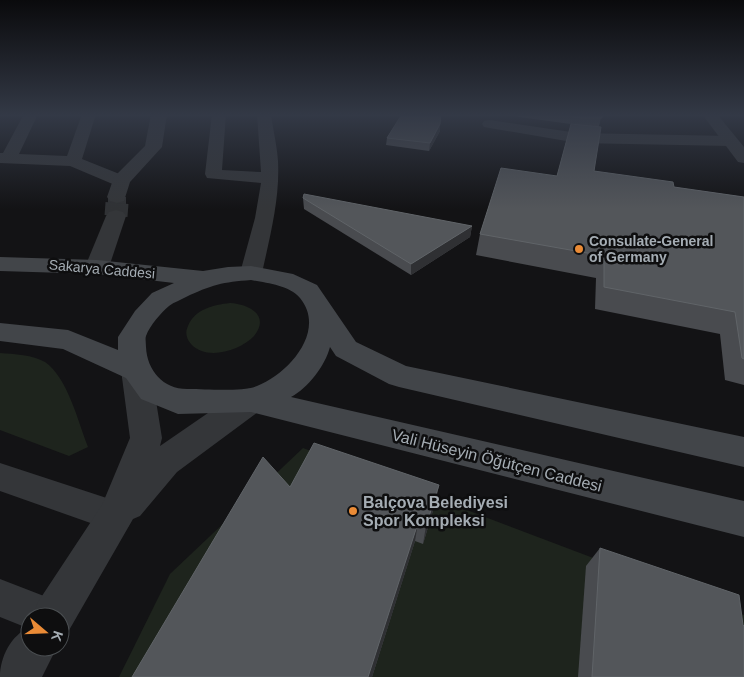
<svg xmlns="http://www.w3.org/2000/svg" width="744" height="677" font-family="Arial,sans-serif">
<style>
.green{fill:#1e241d}
.lines{fill:none;stroke-linecap:round;stroke-linejoin:round}
.minor-tunnel-far1{stroke:#303235;stroke-width:18;stroke-dasharray:18 9;stroke-linecap:butt}
.minor-tunnel{stroke:#303235;stroke-width:23;stroke-dasharray:23 12;stroke-linecap:butt}
.service{fill:#343639;fill-rule:evenodd}
.minor{fill:#343639;fill-rule:evenodd}
.tertiary{fill:#343639;fill-rule:evenodd}
.secondary{fill:#424549;fill-rule:evenodd}
.wall{fill:#494b4f}
.shaded-wall{fill:#2f3033}
.building{fill:#53565a;stroke:#606468}
.poi-dot{fill:#ea8b36;stroke:#0e0e0f;stroke-width:2}
.labels{text-anchor:middle;stroke-width:5;stroke-linejoin:round;paint-order:stroke}
.poi-label{font-size:14px;font-weight:bold;fill:#a5adb4;stroke:#0e0e0f;text-anchor:start}
.street-label{font-size:14px;fill:#a5adb4;stroke:#0e0e0f}
.near-street-label{font-size:16px;fill:#a5adb4;stroke:#0e0e0f}
.near-poi-label{font-size:16px;font-weight:bold;fill:#a5adb4;stroke:#0e0e0f;text-anchor:start}
</style>
<rect width="100%" height="100%" fill="#131315"/>
<g class="green">
<path d="M230,303C248,304 271,315 254,336C240,351 206,361 191,344C186,338 185,332 188,326C195,309 213,305 230,303Z"/>
<path d="M0,353C14,354 33,355 45,362C68,378 78,422 88,447L69,456L0,430Z"/>
<path d="M303,448L744,615V677H119L170,574Z"/>
</g>
<g class="lines">
<path class="minor-tunnel-far1" d="M117,204V197"/>
<path class="minor-tunnel" d="M116,216L117,203"/>
<g class="service">
<path d="M24,114H38L19,154L67,156L82,114H96L82,159L127,177L130,181L127,185L121,186L115,185L70,166L0,163V153H3Z"/>
<path d="M212,114H226L222,170L261,172L257,114H271C273,130 277,145 278,161C280,199 270,236 262,273L259,278L251,280L243,278L240,273L255,218L261,183L207,178L205,174Z"/>
<path d="M489,120L578,133L730,136L735,138L738,141L735,144L730,146L578,143L484,127L482,124L484,121Z"/>
<path d="M0,463L128,505L133,516L128,527L116,532L0,491Z"/>
<path d="M0,579L62,603L67,617L62,631H60V617H30V629L0,617Z"/>
</g>
<g class="minor">
<path d="M151,114H167L162,147L130,182L124,201L117,203L110,201L107,197L114,177L145,146Z"/>
<path d="M116,210L123,212L126,216L109,267L105,272L97,274L89,272L85,267L106,216L109,212Z"/>
</g>
<g class="tertiary">
<path d="M702,114H717L744,147V163L738,162Z"/>
<path d="M136,359L146,362L151,370L162,438L160,446L240,391L251,388L262,391L266,400L262,409L177,472L140,516L133,519L68,632L60,635V617H32L38,602L102,505L130,438L121,370L126,362Z"/>
<path d="M30,627V647H57L42,677H0C0,657 11,635 30,627Z"/>
</g>
<path class="secondary" d="M0,257L97,260L203,271L228,267L251,266L293,274L317,285L356,342L406,366L744,437V467L399,387L389,384L336,356L330,347C325,366 308,388 291,397L744,501V537L251,412L178,414L141,399L126,378L63,349L0,341V323L68,330L118,350V337L135,311L152,293L174,283L97,274L0,271ZM251,280C266,283 289,285 300,298C327,331 288,374 257,386C242,392 206,389 189,389C164,390 147,371 146,347C146,343 145,339 146,336C150,325 161,313 169,306C174,302 181,300 186,297C211,285 223,282 251,280Z"/>
</g>
<g class="wall">
<path d="M505,114H602L599,126L594,171L674,187L744,197V385L725,380L720,334L595,309L596,278L476,255L480,234L557,176L571,124L504,115Z"/>
<path d="M440,124V131L429,151L386,145L387,138Z"/>
<path d="M303,198L472,226L470,237L411,275L304,209Z"/>
<path d="M439,485L435,504L423,544L415,541L372,677H132L290,487Z"/>
<path d="M600,548L743,625L744,677H578L586,566Z"/>
</g>
<g class="shaded-wall">
<path d="M440,124V131L429,151L430,143Z"/>
<path d="M472,226L470,237L411,275V264Z"/>
<path d="M439,485L435,504L423,544L426,526Z"/>
<path d="M418,523L415,541L372,677H368Z"/>
</g>
<g class="building">
<path d="M402,114H441L440,124L430,143L387,138Z"/>
<path d="M574,114H602V118H582L573,117Z"/>
<path d="M571,124L601,127L594,171L673,182L674,187L744,197V359L742,358L735,312L604,287V256L480,234L501,168L557,176Z"/>
<path d="M304,194L472,226L411,264L303,198Z"/>
<path d="M314,443L439,485L426,526L418,523L368,677H132L263,457L290,487Z"/>
<path d="M600,548L739,595L743,625L744,626V677H592Z"/>
</g>
<linearGradient id="sky" x2="0" y2="1"><stop stop-color="#0a0a0c"/><stop offset="0.55" stop-color="#333946"/><stop offset="1" stop-color="#333946" stop-opacity="0"/></linearGradient>
<rect width="744" height="209" fill="url(#sky)"/>
<g class="poi-dot">
<circle cx="579" cy="249" r="5"/>
<circle cx="353" cy="511" r="5"/>
</g>
<g class="labels">
<g class="poi-label">
<text x="589" y="246">Consulate-General<tspan x="589" dy="16">of Germany</tspan></text>
</g>
<g class="street-label">
<text transform="translate(102 269) rotate(5)" y="5">Sakarya Caddesi</text>
</g>
<g class="near-street-label">
<text transform="translate(497 460) rotate(14)" y="6">Vali Hüseyin Öğütçen Caddesi</text>
</g>
<g class="near-poi-label">
<text x="363" y="508">Balçova Belediyesi<tspan x="363" dy="18">Spor Kompleksi</tspan></text>
</g>
</g>
<g transform="translate(45 632) rotate(109)"><circle r="24" fill="#0e0e0f" stroke="#4a4e51"/>
<path d="M0-4L9 19L0 12L-9 19Z" fill="#ea8b36"/>
<text y="-8" font-size="14" font-weight="bold" text-anchor="middle" fill="#a5adb4">K</text>
</g>
</svg>
